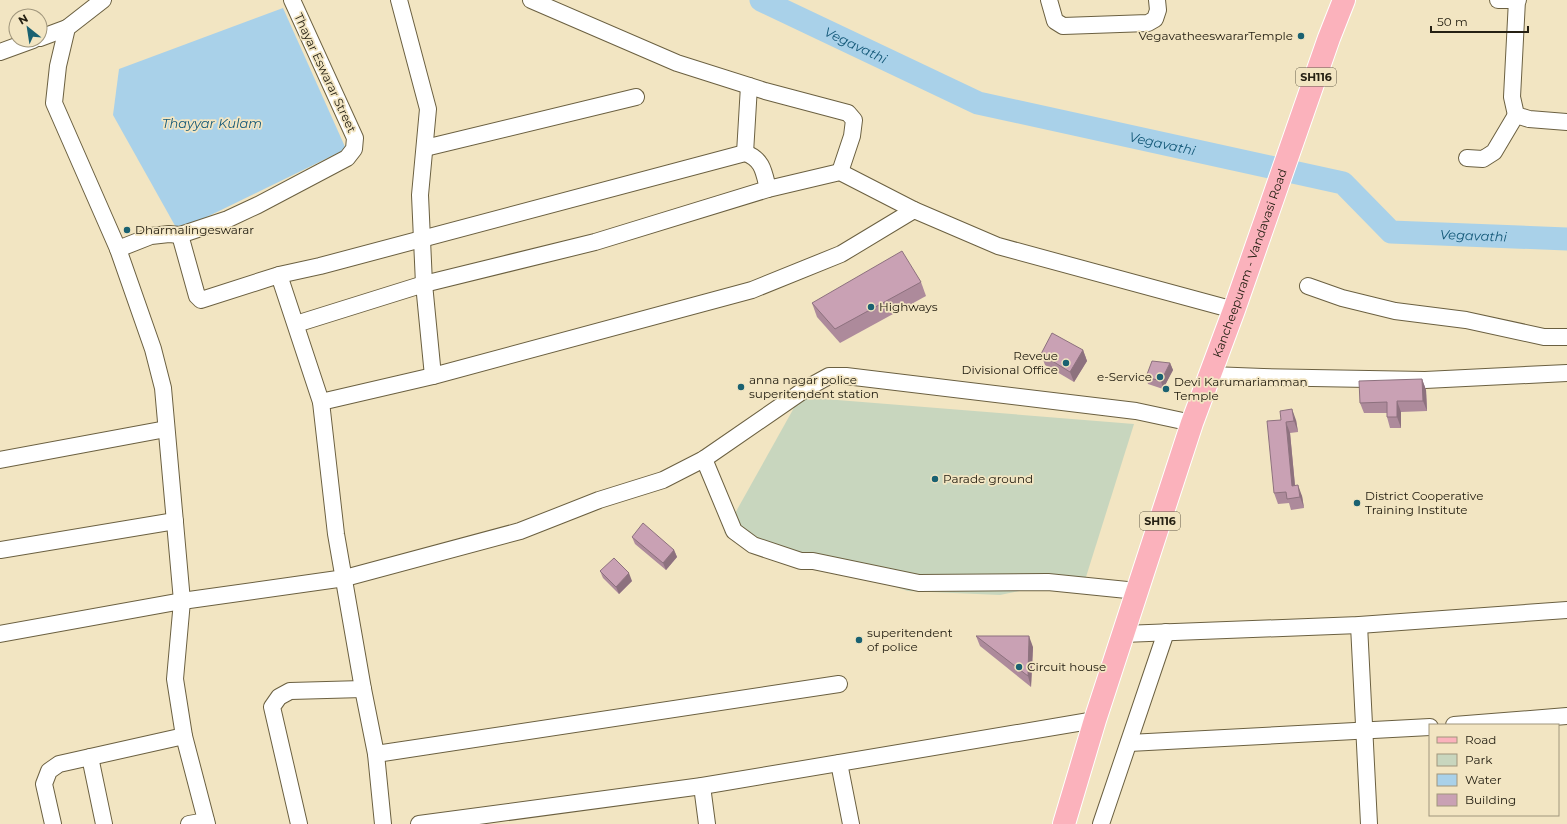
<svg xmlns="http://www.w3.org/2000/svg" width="1567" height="824" font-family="Montserrat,sans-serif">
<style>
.green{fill:#c8d6be}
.water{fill:#a9d1e9}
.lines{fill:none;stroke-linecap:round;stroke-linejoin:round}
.river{stroke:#a9d1e9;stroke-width:23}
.street-casing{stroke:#6b6041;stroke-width:18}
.primary-casing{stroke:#fff;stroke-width:24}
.street{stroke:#fff;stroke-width:16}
.primary{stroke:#fbb2bc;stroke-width:22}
.wall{fill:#ad8a9b}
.shaded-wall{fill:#8d717e}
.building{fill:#c9a1b4;stroke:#8d717e}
.poi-dot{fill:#1a6171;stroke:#f2e5c2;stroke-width:1.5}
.labels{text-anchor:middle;stroke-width:3.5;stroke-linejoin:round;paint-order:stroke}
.shield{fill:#f2e5c2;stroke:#625b48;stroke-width:1}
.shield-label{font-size:11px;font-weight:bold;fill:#252013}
.poi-label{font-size:12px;fill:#252013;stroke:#f2e5c2;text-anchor:start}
.street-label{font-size:12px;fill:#252013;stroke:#f2e5c2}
.water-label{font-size:13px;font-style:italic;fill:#135878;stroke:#f2e5c2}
</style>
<rect width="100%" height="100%" fill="#f2e5c2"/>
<path class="green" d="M800,397L1134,424L1086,577L1000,595L908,591L724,533Z"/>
<path class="water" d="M283,8L346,149L178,231L113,115L119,69Z"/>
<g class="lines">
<path class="river" id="s1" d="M761,0L978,103L1343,183L1391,232L1567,239"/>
<g class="street-casing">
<g id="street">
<path d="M103,0L67,28L58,66L54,103L118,249L153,349L163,388L182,601L175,679L184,736L207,824"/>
<path d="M399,0L428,109L420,195L424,284L433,376"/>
<path d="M531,0L677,63L765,91L848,113L854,120L852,136L840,172"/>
<path d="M1049,0L1055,21L1063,26L1148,23L1155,19L1158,10L1157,0"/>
<path d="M1498,0H1518"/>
<path d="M1517,0L1512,97L1516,115L1529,119L1567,122"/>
<path d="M40,38L67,28"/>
<path d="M0,52L33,40"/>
<path d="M425,148L636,97"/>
<path d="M745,153L749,86"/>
<path d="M1467,158L1483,159L1494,152L1516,115"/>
<path d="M180,235L197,296L201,300L279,275L321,402L336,534L363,689L376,754L383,824"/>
<path d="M118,249L151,236L169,234L180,235L228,219L258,205L347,158L354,149L355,138L292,0"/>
<path d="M279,275L320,266L745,153C763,159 764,173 768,189"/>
<path d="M1308,286L1342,298L1395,311L1466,320L1544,337H1567"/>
<path d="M296,324L424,284L595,242L768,189L840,172L914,210"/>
<path d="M1211,375L1263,377L1425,380L1567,373"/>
<path d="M321,402L433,376L752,290L841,254L914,210L998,246L1234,310"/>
<path d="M704,459L734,531L753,545L801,561H813L919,583L1048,582L1137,591"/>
<path d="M0,460L166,429"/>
<path d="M0,550L175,521"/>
<path d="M1359,625L1369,824"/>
<path d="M0,634L182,601L345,578L520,531L599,500L663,480L704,459L807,388L829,376H846L1136,411L1192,423"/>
<path d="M1123,634L1359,625L1567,610"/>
<path d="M1454,725L1567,716"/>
<path d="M1129,743L1430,727"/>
<path d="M376,754L839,684"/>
<path d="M90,757L104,824"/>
<path d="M839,763L851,824"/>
<path d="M702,786L707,824"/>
<path d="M53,824L44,784L49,771L59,764L184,736"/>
<path d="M189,824L206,821"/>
<path d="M299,824L272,707L279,697L290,691L363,689"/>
<path d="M419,824L702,786L1095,720"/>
<path d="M1101,824L1166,632"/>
</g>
</g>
<g class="primary-casing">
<g id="primary">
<path id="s2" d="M1064,824L1095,720L1192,423L1234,310L1329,38L1344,0"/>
</g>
</g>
<use href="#street" class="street"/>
<use href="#primary" class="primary"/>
</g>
<g class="wall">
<path d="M921,282L926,296L840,343L817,317L812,303Z"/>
<path d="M1083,350L1087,361L1074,382L1045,365L1041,354Z"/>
<path d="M1170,363L1173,370L1163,389L1148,384L1146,377Z"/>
<path d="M1422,379L1426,390L1427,411L1401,412V428H1390L1387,417V413H1364L1360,403Z"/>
<path d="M1281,420H1296L1298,432L1290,433L1295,485L1302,496L1304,508L1291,510L1289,503L1278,504L1274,493Z"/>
<path d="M632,537L674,550L677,557L666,570L635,544Z"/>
<path d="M600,571L632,581L619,594L603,578Z"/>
<path d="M976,636L1033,647L1031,687L980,646Z"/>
</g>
<g class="shaded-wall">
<path d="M1083,350L1087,361L1074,382L1070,372Z"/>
<path d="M1170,363L1173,370L1163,389L1161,381Z"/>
<path d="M1422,379L1426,390L1427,411L1423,401Z"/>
<path d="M1397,401L1401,412V428L1397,417Z"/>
<path d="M1292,409L1296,420L1298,432L1294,421Z"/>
<path d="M1286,422L1290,433L1296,497L1292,486Z"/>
<path d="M1298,485L1302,496L1304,508L1300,497Z"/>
<path d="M674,550L677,557L666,570L663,563Z"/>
<path d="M629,573L632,581L619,594L616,587Z"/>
<path d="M1029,636L1033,647L1031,687L1028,676Z"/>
</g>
<g class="building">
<path d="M902,251L921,282L835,329L812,303Z"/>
<path d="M1052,333L1083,350L1070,372L1041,354Z"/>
<path d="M1152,361L1170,363L1161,381L1146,377Z"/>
<path d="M1422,379L1423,401H1397V417H1387V402L1360,403L1359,381Z"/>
<path d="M1292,409L1294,421L1286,422L1292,486L1298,485L1300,497L1287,499L1286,492L1274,493L1267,421L1281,420L1280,411Z"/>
<path d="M643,523L674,550L663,563L632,537Z"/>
<path d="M614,558L629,573L616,587L600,571Z"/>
<path d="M976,636H1029L1028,676Z"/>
</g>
<g class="poi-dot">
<circle cx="1301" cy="36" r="4"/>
<circle cx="127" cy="230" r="4"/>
<circle cx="871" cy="307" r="4"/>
<circle cx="1066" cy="363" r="4"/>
<circle cx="1160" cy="377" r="4"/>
<circle cx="741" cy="387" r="4"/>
<circle cx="1166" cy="389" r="4"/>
<circle cx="935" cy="479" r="4"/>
<circle cx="1357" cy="503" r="4"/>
<circle cx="859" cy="640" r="4"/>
<circle cx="1019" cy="667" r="4"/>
</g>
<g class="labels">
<g class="shield">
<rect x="1296" y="68" width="40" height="18" rx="3"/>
<rect x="1140" y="512" width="40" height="18" rx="3"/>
</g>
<g class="shield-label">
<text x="1316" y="81">SH116</text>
<text x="1160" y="525">SH116</text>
</g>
<g class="poi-label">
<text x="1293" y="40" text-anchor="end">VegavatheeswararTemple</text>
<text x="135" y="234">Dharmalingeswarar</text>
<text x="879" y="311">Highways</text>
<text x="1058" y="360" text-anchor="end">Reveue<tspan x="1058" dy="14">Divisional Office</tspan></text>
<text x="1152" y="381" text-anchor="end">e-Service</text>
<text x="749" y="384">anna nagar police<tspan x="749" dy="14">superitendent station</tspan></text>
<text x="1174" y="386">Devi Karumariamman<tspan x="1174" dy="14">Temple</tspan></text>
<text x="943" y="483">Parade ground</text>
<text x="1365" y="500">District Cooperative<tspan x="1365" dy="14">Training Institute</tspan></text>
<text x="867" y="637">superitendent<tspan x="867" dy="14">of police</tspan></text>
<text x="1027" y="671">Circuit house</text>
</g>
<g class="street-label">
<text transform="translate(325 73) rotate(65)" y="4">Thayar Eswarar Street</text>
<text dy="4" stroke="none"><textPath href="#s2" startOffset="591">Kancheepuram - Vandavasi Road</textPath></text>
</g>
<g class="water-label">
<text dy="5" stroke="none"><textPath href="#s1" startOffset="105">Vegavathi</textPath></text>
<text x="212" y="128">Thayyar Kulam</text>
<text dy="5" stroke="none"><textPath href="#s1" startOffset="429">Vegavathi</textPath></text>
<text dy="5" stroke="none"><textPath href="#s1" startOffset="765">Vegavathi</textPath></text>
</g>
</g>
<rect x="1429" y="724" width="130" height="92" fill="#f2e5c2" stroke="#a0967c"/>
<rect x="1437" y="737" width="20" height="6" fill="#fbb2bc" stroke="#a0967c"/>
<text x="1465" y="744" font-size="12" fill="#252013">Road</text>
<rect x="1437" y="754" width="20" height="12" fill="#c8d6be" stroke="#a0967c"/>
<text x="1465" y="764" font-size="12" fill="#252013">Park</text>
<rect x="1437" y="774" width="20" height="12" fill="#a9d1e9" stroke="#a0967c"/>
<text x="1465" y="784" font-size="12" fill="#252013">Water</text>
<rect x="1437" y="794" width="20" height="12" fill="#c9a1b4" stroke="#a0967c"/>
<text x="1465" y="804" font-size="12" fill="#252013">Building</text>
<g transform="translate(28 28) rotate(330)"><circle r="19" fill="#f2e5c2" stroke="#a0967c"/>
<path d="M0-3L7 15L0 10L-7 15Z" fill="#1a6171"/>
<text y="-6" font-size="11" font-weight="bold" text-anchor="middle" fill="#252013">N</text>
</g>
<path d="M1431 26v6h97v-6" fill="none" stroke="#252013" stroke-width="2"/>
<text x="1437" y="26" font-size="12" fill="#252013" stroke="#f2e5c2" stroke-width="3" paint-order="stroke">50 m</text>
</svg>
